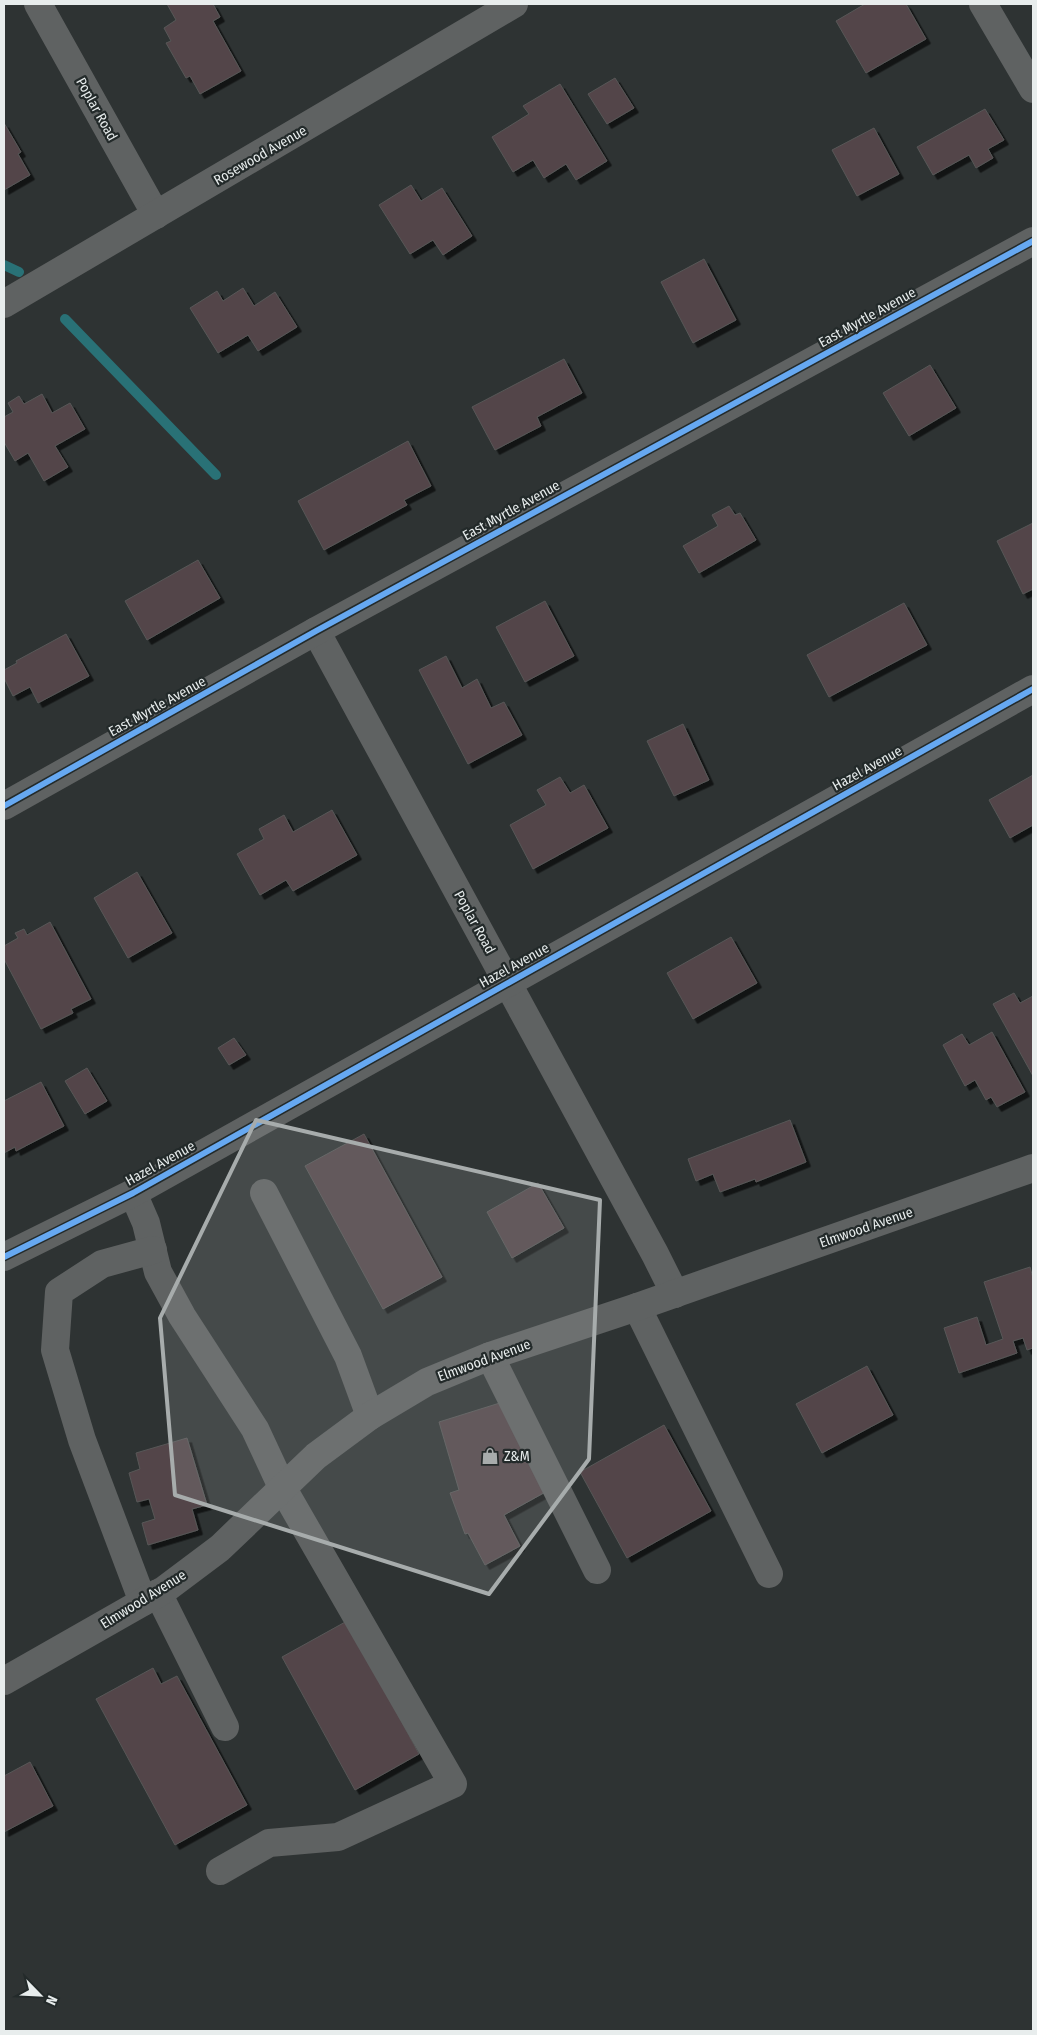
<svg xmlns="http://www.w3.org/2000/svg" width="1037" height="2035" font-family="'Fira Sans Condensed',sans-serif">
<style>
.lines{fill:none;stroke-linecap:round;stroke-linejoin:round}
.stream{stroke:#297176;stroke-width:10}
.building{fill:#534549;stroke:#575757;filter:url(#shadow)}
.minor{stroke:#5f6262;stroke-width:28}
.cycleway-casing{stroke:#232a2a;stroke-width:9}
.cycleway{stroke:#66a8f1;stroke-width:6}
.marked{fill:#a7acac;fill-opacity:0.2;stroke:#a7acac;stroke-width:4;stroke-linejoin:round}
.labels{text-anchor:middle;stroke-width:4.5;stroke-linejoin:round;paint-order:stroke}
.street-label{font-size:14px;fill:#e8eded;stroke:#232a2a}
.poi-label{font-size:14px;fill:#e8eded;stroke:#232a2a;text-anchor:start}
</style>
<defs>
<filter id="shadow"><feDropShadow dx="4.5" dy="4.5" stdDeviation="0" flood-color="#0009"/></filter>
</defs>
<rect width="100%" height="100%" fill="#2e3333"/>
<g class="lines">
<g class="stream">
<path d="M4,265L19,272"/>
<path d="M65,319L216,475"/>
</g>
</g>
<g class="building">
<path d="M167,4H213L220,17L213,21L241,71L200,94L190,76L186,78L166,43L171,41L164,28L176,20Z"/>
<path d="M865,4H906L926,39L866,73L836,21Z"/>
<path d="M615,78L634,108L607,124L588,94Z"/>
<path d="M560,84L607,161L576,180L566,164L544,178L533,160L513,172L492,137L529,114L523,106Z"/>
<path d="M985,109L1004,140L988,149L993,158L976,168L969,155L933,175L917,147Z"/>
<path d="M4,123L21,152L18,154L30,175L4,190Z"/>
<path d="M874,128L899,174L857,196L832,150Z"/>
<path d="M411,185L421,201L442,188L472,236L443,255L433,240L410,254L379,205Z"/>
<path d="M704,259L736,320L693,343L661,282Z"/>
<path d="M243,288L254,306L275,292L297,327L258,351L248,335L218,353L190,308L217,291L223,301Z"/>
<path d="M564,359L582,393L537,417L541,426L495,450L472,407Z"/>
<path d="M930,365L956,408L909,436L883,393Z"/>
<path d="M42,394L52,413L70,403L85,429L55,446L68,467L44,481L28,453L15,461L4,442V417L13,412L8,403L19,396L24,404Z"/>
<path d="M408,441L431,486L404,500L407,505L324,550L298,501Z"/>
<path d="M729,506L735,515L740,513L756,540L699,573L683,546L718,526L712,515Z"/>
<path d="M1033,523V589L1023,594L997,541Z"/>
<path d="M198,560L220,598L147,640L125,601Z"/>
<path d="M545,601L574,656L525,682L496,627Z"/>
<path d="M904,603L927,645L829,697L807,655Z"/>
<path d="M66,634L89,676L38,703L30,687L13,696L4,678V670L17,663L16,661Z"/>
<path d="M446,656L462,688L477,679L491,708L504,702L522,735L468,764L419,670Z"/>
<path d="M683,724L709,780L674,796L647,741Z"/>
<path d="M1033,775V825L1010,838L989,800Z"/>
<path d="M560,777L570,793L584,785L608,828L533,869L510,825L546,805L537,790Z"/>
<path d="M332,810L357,855L293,891L286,880L260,895L237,854L264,839L259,829L284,815L293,832Z"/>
<path d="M137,872L172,933L128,958L94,898Z"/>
<path d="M50,922L91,999L71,1009L73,1013L41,1029L4,959V946L18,938L15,933L24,929L27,935Z"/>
<path d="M731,937L757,983L693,1019L667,973Z"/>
<path d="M1014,993L1020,1003L1033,996V1076L993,1004Z"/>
<path d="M992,1032L1025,1092L997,1107L991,1097L986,1100L975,1080L965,1086L943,1045L962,1034L969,1045Z"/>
<path d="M234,1038L246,1055L229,1065L218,1048Z"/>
<path d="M87,1068L107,1101L85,1114L65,1081Z"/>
<path d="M41,1082L64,1126L16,1151L15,1147L4,1153V1101Z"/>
<path d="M790,1120L806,1162L756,1182L755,1179L720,1192L713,1174L696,1181L688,1159Z"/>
<path d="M364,1134L442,1277L383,1309L305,1166Z"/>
<path d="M538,1183L564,1228L512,1258L487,1212Z"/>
<path d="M1030,1267L1033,1278V1348L1027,1350L1023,1338L1013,1341L1017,1353L959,1373L944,1328L977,1317L986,1345L1003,1339L984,1282Z"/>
<path d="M867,1366L893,1415L822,1453L796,1404Z"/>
<path d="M503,1402L549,1490L504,1515L520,1546L485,1565L468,1533L465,1534L450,1493L459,1490L439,1422Z"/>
<path d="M664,1425L711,1511L627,1558L580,1472Z"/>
<path d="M187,1438L207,1505L192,1509L198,1530L148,1545L142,1523L155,1519L149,1499L137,1502L129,1473L140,1469L136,1453Z"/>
<path d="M347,1621L419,1754L355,1790L282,1657Z"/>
<path d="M153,1668L161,1684L177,1676L247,1805L175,1845L96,1699Z"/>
<path d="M30,1762L53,1806L4,1832V1776Z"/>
</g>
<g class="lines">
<g class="minor">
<path d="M38,4L156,215"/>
<path d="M983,4L1033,89"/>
<path d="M4,304L514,4"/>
<path d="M316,631L655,1254L675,1294"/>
<path d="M4,806L316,631L1033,241"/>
<path d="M133,1193L146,1223L158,1272L182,1316L255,1429L282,1487L453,1784L338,1837L269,1843L220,1871"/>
<path d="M264,1193L348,1356L370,1416"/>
<path d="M4,1257L133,1193L1033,689"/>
<path d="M637,1307L769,1574"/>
<path d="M490,1356L597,1570"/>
<path d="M158,1593L225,1727"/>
<path d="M143,1602L82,1440L55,1350L59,1292L102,1264L153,1250"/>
<path d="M4,1681L164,1590L220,1548L316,1456L370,1416L427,1382L490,1356L637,1307L1033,1168"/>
</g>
<g class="cycleway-casing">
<g id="cycleway">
<path d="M4,806L316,631L1033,241"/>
<path d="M4,1257L133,1193L1033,689"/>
</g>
</g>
<use href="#cycleway" class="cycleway"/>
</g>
<path class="marked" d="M256,1120L600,1200L589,1459L489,1594L175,1495L160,1318Z"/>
<defs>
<g id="shop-bare" transform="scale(1.35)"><path d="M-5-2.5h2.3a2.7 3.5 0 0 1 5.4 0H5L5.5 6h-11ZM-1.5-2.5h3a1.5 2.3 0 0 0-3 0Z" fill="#a7acac" stroke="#232a2a" stroke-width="2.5" paint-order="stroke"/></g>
</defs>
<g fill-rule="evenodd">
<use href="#shop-bare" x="490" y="1456"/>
</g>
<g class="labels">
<g class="street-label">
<text transform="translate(97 109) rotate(61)" y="5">Poplar Road</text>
<text transform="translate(260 155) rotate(-30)" y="5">Rosewood Avenue</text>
<text transform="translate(867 317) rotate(-29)" y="5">East Myrtle Avenue</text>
<text transform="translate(511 510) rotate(-29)" y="5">East Myrtle Avenue</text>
<text transform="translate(157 706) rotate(-29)" y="5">East Myrtle Avenue</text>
<text transform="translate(867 768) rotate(-29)" y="5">Hazel Avenue</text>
<text transform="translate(475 922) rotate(61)" y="5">Poplar Road</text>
<text transform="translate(514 965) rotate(-29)" y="5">Hazel Avenue</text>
<text transform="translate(160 1163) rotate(-29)" y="5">Hazel Avenue</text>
<text transform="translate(866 1227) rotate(-19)" y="5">Elmwood Avenue</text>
<text transform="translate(484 1360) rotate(-20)" y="5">Elmwood Avenue</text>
<text transform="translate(143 1599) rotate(-32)" y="5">Elmwood Avenue</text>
</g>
<g class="poi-label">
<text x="504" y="1461">Z&amp;M</text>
</g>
</g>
<rect width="1037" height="2035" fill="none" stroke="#e8eded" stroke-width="10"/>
<g transform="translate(40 1995) rotate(114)" stroke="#232a2a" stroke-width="4" paint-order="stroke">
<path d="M0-4L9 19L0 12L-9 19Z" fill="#e8eded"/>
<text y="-8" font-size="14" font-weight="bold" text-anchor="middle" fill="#e8eded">N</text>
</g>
</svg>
